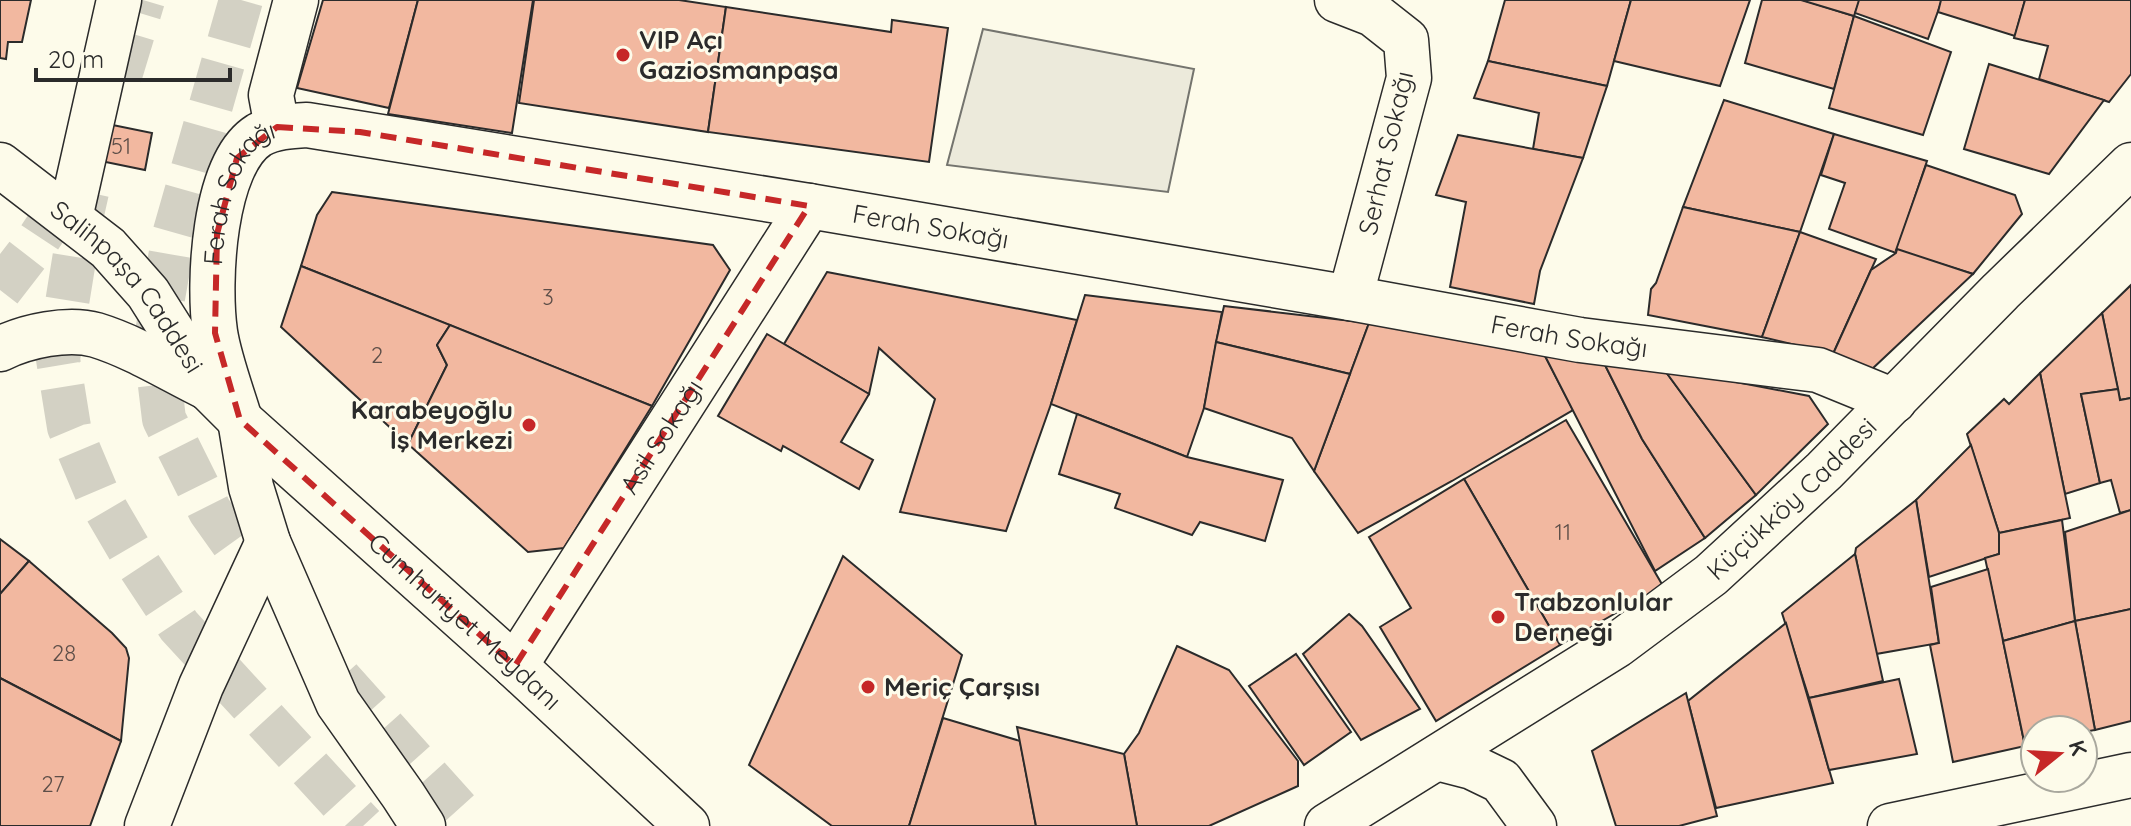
<svg xmlns="http://www.w3.org/2000/svg" width="2131" height="826" font-family="Quicksand,sans-serif">
<style>
.parking{fill:#eceadb;stroke:#74746e;stroke-width:2}
.building{fill:#f2b8a0;stroke:#2b2b2b;stroke-width:2}
.lines{fill:none;stroke-linecap:round;stroke-linejoin:round}
.primary-tunnel{stroke:#d3d1c4;stroke-width:44;stroke-dasharray:44 22;stroke-linecap:butt}
.pedestrian-casing{stroke:#2b2b2b;stroke-width:47}
.minor-casing{stroke:#2b2b2b;stroke-width:47}
.tertiary-casing{stroke:#2b2b2b;stroke-width:47}
.secondary-casing{stroke:#2b2b2b;stroke-width:47}
.pedestrian{stroke:#fdfbea;stroke-width:44}
.minor{stroke:#fdfbea;stroke-width:44}
.tertiary{stroke:#fdfbea;stroke-width:44}
.secondary{stroke:#fdfbea;stroke-width:44}
.marked{fill:none;stroke:#c62828;stroke-width:6;stroke-dasharray:16 10;stroke-linejoin:round}
.poi-dot{fill:#c62828;stroke:#fdfbea;stroke-width:3}
.labels{text-anchor:middle;stroke-width:6;stroke-linejoin:round;paint-order:stroke}
.number-label{font-size:22px;fill:#5d4e48}
.poi-label{font-size:26px;font-weight:bold;fill:#2b2b2b;stroke:#fdfbea;text-anchor:start}
.street-label{font-size:26px;fill:#2b2b2b;stroke:#fdfbea}
</style>
<rect width="100%" height="100%" fill="#fdfbea"/>
<path class="parking" d="M983,29L1194,69L1168,192L947,165Z"/>
<g class="building">
<path d="M0,0H31L22,42H8L6,59L0,58Z"/>
<path d="M323,0H418L389,108L297,88Z"/>
<path d="M418,0H533L512,133L388,114Z"/>
<path d="M534,0H679L726,7L708,132L519,103Z"/>
<path d="M1505,0H1631L1607,86L1488,61Z"/>
<path d="M1631,0H1750L1720,86L1614,61Z"/>
<path d="M1762,0H1803L1854,16L1834,89L1745,63Z"/>
<path d="M1801,0H1860L1854,16Z"/>
<path d="M1859,0H1942L1928,39L1855,13Z"/>
<path d="M1941,0H2025L2015,36L1938,12Z"/>
<path d="M2025,0H2131V74L2109,102L2039,79L2048,46L2014,38Z"/>
<path d="M726,7L891,32L892,20L948,28L929,162L708,132Z"/>
<path d="M1854,16L1951,52L1923,135L1829,108Z"/>
<path d="M1488,61L1607,86L1583,158L1533,149L1539,113L1474,98Z"/>
<path d="M1989,64L2104,100L2049,174L1964,149Z"/>
<path d="M1724,100L1834,134L1800,232L1683,207Z"/>
<path d="M98,122L152,133L145,170L91,159Z"/>
<path d="M1834,134L1927,161L1896,253L1829,229L1845,183L1821,175Z"/>
<path d="M1458,135L1583,158L1540,271L1534,304L1450,287L1466,202L1436,195Z"/>
<path d="M1926,165L2015,195L2022,214L1973,274L1896,250Z"/>
<path d="M332,192L713,245L730,270L652,406L301,266L317,215Z"/>
<path d="M1683,207L1800,232L1762,337L1648,315L1651,289L1656,283Z"/>
<path d="M1800,232L1876,259L1833,354L1762,337Z"/>
<path d="M1897,249L1973,274L1871,370L1833,354L1871,270L1896,253Z"/>
<path d="M301,266L450,325L437,345L447,365L408,444L281,327Z"/>
<path d="M827,272L1077,320L1051,404L1006,531L900,512L935,399L879,348L869,394L784,344Z"/>
<path d="M2131,285V398L2120,400L2102,313Z"/>
<path d="M1085,295L1222,312L1204,408L1187,457L1051,404Z"/>
<path d="M1224,306L1369,323L1350,374L1216,342Z"/>
<path d="M2102,313L2118,389L2081,394L2100,483L2065,494L2040,373Z"/>
<path d="M1369,323L1542,350L1573,410L1452,481L1358,533L1314,471Z"/>
<path d="M450,325L652,406L564,548L528,552L408,444L447,365L437,345Z"/>
<path d="M767,334L869,394L841,442L873,460L859,489L783,446L781,451L718,416Z"/>
<path d="M1216,342L1350,374L1314,471L1292,438L1204,408Z"/>
<path d="M1542,350L1603,361L1642,439L1705,538L1655,571Z"/>
<path d="M1603,361L1663,368L1756,495L1705,538L1642,439Z"/>
<path d="M1663,368L1809,396L1828,424L1756,495Z"/>
<path d="M2040,373L2070,518L1999,533L1967,434L2004,399L2009,404Z"/>
<path d="M2118,389L2120,400L2131,398V510L2120,513L2111,480L2100,483L2081,394Z"/>
<path d="M1077,414L1187,457L1283,480L1265,541L1200,522L1192,535L1115,508L1120,494L1059,474Z"/>
<path d="M1566,420L1663,586L1560,645L1464,479Z"/>
<path d="M1971,445L1999,533V554L1929,577L1916,500Z"/>
<path d="M1464,479L1560,645L1436,721L1380,627L1411,608L1369,537Z"/>
<path d="M1916,500L1939,643L1876,654L1855,554L1856,548Z"/>
<path d="M2131,510V609L2075,621L2065,532Z"/>
<path d="M2062,520L2075,621L2003,641L1985,558L1999,554V533Z"/>
<path d="M0,539L29,561L0,594Z"/>
<path d="M1855,554L1883,681L1809,698L1782,613Z"/>
<path d="M843,556L962,655L909,826H832L749,765Z"/>
<path d="M29,561L112,633L126,648L129,658L121,741L0,678V594Z"/>
<path d="M1988,569L2025,746L1953,762L1930,645L1939,643L1931,587Z"/>
<path d="M2131,609V721L2095,730L2075,621Z"/>
<path d="M1349,614L1362,626L1420,709L1361,740L1303,654Z"/>
<path d="M2075,621L2095,730L2083,732V730H2035V743L2025,746L2003,641Z"/>
<path d="M1786,623L1833,783L1716,808L1688,701Z"/>
<path d="M1177,646L1229,670L1298,761V786L1209,826H1137L1124,754L1139,733Z"/>
<path d="M1296,654L1351,732L1304,765L1249,686Z"/>
<path d="M0,678L121,741L90,826H0Z"/>
<path d="M1899,679L1917,754L1829,770L1809,698Z"/>
<path d="M1686,693L1717,816L1679,826H1616L1592,751Z"/>
<path d="M943,718L1020,741L1036,826H909Z"/>
<path d="M1017,727L1124,754L1137,826H1036Z"/>
</g>
<g class="lines">
<g class="primary-tunnel">
<path d="M241,0L174,235L155,344L164,419L210,511L273,599"/>
<path d="M120,76L143,0"/>
<path d="M87,192L80,223L58,359L69,427L98,496L136,561L179,626L363,826"/>
<path d="M0,290L34,246L79,178"/>
<path d="M340,679L472,826"/>
</g>
<g class="pedestrian-casing">
<g id="pedestrian">
<path d="M277,127L271,95L296,0"/>
<path d="M70,218L119,0"/>
<path d="M240,420L251,487L268,542L338,703L403,795L423,826"/>
<path id="s1" d="M515,666L809,206"/>
<path d="M147,826L201,686L268,542"/>
<path d="M1890,826L2131,775"/>
</g>
</g>
<g class="minor-casing">
<path id="minor" d="M1337,0L1373,14L1406,40L1409,78L1350,298"/>
</g>
<g class="tertiary-casing">
<g id="tertiary">
<path id="s2" d="M240,420C232,393 219,359 215,332C208,283 213,164 259,135C274,127 290,126 307,125L809,206L1350,298L1580,340L1818,370L1894,401"/>
<path d="M1437,758L1472,767L1501,781L1534,826"/>
</g>
</g>
<g class="secondary-casing">
<g id="secondary">
<path id="s3" d="M0,165L108,248L148,293L208,388L240,420L515,666L687,826"/>
<path d="M0,349C26,336 68,327 96,335C135,347 171,370 208,388"/>
<path id="s4" d="M1327,826L1617,645L1711,575L1824,471L2001,291L2131,165"/>
</g>
</g>
<use href="#pedestrian" class="pedestrian"/>
<use href="#minor" class="minor"/>
<use href="#tertiary" class="tertiary"/>
<use href="#secondary" class="secondary"/>
</g>
<path class="marked" d="M277,127L360,132L809,206L515,666L240,420L215,333L217,234L237,158Z"/>
<g class="poi-dot">
<circle cx="623" cy="55" r="8"/>
<circle cx="529" cy="425" r="8"/>
<circle cx="1498" cy="617" r="8"/>
<circle cx="868" cy="687" r="8"/>
</g>
<g class="labels">
<g class="number-label">
<text x="121" y="154">51</text>
<text x="548" y="305">3</text>
<text x="377" y="363">2</text>
<text x="1563" y="540">11</text>
<text x="64" y="661">28</text>
<text x="53" y="792">27</text>
</g>
<g class="poi-label">
<text x="639" y="49">VIP Açı<tspan x="639" dy="30">Gaziosmanpaşa</tspan></text>
<text x="513" y="419" text-anchor="end">Karabeyoğlu<tspan x="513" dy="30">İş Merkezi</tspan></text>
<text x="1514" y="611">Trabzonlular<tspan x="1514" dy="30">Derneği</tspan></text>
<text x="884" y="696">Meriç Çarşısı</text>
</g>
<g class="street-label">
<text transform="translate(1386 153) rotate(-77)" y="9">Serhat Sokağı</text>
<text dy="9" stroke="none"><textPath href="#s2" startOffset="238">Ferah Sokağı</textPath></text>
<text dy="9" stroke="none"><textPath href="#s2" startOffset="982">Ferah Sokağı</textPath></text>
<text dy="9" stroke="none"><textPath href="#s3" startOffset="178">Salihpaşa Caddesi</textPath></text>
<text dy="9" stroke="none"><textPath href="#s2" startOffset="1630">Ferah Sokağı</textPath></text>
<text dy="9" stroke="none"><textPath href="#s1" startOffset="272">Asil Sokağı</textPath></text>
<text dy="9" stroke="none"><textPath href="#s4" startOffset="570">Küçükköy Caddesi</textPath></text>
<text dy="9" stroke="none"><textPath href="#s3" startOffset="656">Cumhuriyet Meydanı</textPath></text>
</g>
</g>
<g transform="translate(2059 754) rotate(72)"><circle r="38" fill="#fdfbea" stroke="#a9a89e" stroke-width="2"/>
<path d="M0-6L14 30L0 20L-14 30Z" fill="#c62828"/>
<text y="-12" font-size="22" font-weight="bold" text-anchor="middle" fill="#2b2b2b">K</text>
</g>
<path d="M36 68v12h194v-12" fill="none" stroke="#2b2b2b" stroke-width="4"/>
<text x="48" y="68" font-size="24" fill="#2b2b2b" stroke="#fdfbea" stroke-width="6" paint-order="stroke">20 m</text>
</svg>
